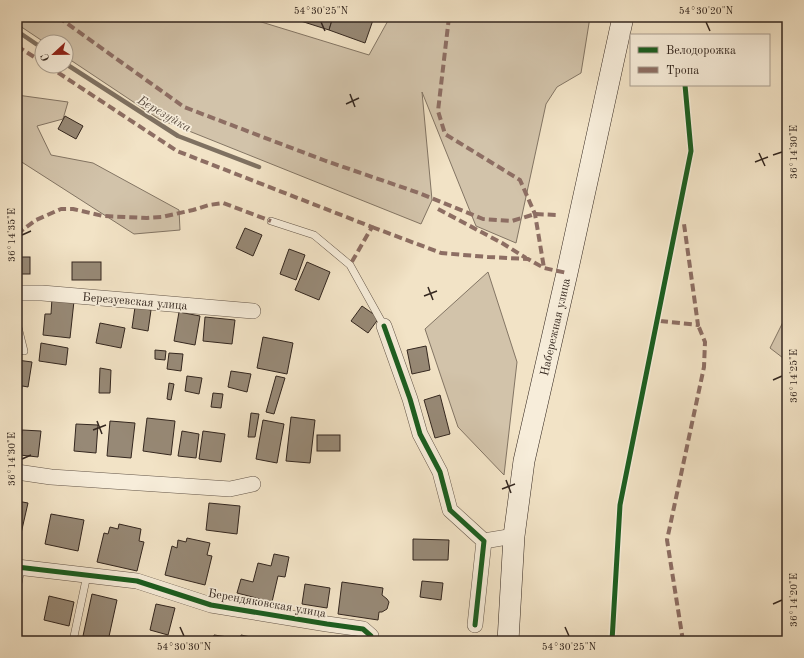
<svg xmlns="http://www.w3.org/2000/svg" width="804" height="658" font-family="'Old Standard TT',serif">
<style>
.green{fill:#d2c3aa;stroke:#837564}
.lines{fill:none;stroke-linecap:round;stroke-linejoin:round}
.stream{stroke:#7f7161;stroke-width:4.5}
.building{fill:#978976;stroke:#34271f}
.lane-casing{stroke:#645649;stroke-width:8}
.street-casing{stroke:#645649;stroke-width:16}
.secondary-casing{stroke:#34271f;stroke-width:22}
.lane{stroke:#f7edda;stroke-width:7}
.street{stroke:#f7edda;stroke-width:15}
.secondary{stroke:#f7edda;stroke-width:21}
.quiet{stroke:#8d6e63;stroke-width:4;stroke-dasharray:8 4;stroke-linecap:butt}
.cycleway-casing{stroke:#f7edda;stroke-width:8}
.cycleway{stroke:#1b5e20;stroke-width:5}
.ticks{fill:none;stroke:#34271f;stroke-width:1.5}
.labels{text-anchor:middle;stroke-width:3.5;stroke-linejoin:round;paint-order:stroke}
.street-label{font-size:12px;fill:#34271f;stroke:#f7edda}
.water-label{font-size:13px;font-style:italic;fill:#5a4c40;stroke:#f7edda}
.neatline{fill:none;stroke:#34271f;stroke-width:1.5}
.ticks-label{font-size:10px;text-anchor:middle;fill:#34271f}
</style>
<rect width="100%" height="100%" fill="#f2e3c6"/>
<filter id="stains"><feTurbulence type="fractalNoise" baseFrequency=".005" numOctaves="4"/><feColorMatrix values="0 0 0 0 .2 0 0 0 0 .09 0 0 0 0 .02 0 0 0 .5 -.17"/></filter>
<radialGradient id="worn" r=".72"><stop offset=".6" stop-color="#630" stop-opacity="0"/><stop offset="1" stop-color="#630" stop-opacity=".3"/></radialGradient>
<g class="green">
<path d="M17,17H245L369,55L390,17H590L581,73L557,87L546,104L516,243L476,226L422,92L432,200L421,224L159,119L66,57V42H44L17,24Z"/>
<path d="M17,95L68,102L63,119L37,126L51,155L93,163L179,210L180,230L134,234L17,159Z"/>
<path d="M488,272L517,362L504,475L458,427L425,329Z"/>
<path d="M787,319V361L770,348L784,320Z"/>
</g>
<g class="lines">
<g class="stream">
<path d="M17,31L42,48"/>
<path d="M66,64L178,136L259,167"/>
</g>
</g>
<g class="building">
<path d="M288,17H333L329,30Z"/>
<path d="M333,17H364L373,20L365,43L329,30Z"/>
<path d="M65,116L83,126L76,139L58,129Z"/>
<path d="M245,228L262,235L253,256L236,248Z"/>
<path d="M289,249L305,255L296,280L280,274Z"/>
<rect x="17" y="257" width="13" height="17"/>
<rect x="72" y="262" width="29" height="18"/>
<path d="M307,262L330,272L319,300L295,290Z"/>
<path d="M52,298L74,301L70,338L43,335L45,314H51Z"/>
<path d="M362,306L379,318L368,333L351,321Z"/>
<path d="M135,307L151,310L148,331L132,328Z"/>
<path d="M179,312L200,316L195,345L174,341Z"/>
<path d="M205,317L235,320L232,344L203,341Z"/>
<path d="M100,323L125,328L121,348L96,343Z"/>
<path d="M263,337L293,343L287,374L257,368Z"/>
<path d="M41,343L68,348L66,365L39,361Z"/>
<path d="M426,346L430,370L412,374L407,350Z"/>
<path d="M155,350L166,351L165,360L155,359Z"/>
<path d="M169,353L183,354L181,371L167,369Z"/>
<path d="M17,360L32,362L28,387L17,385Z"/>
<path d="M100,368L111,370L110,393H99Z"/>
<path d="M231,371L251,374L247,392L228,387Z"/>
<path d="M187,376L202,378L199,394L185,391Z"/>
<path d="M276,376L285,378L274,414L266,412Z"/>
<path d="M169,383L174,384L171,400L167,399Z"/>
<path d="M17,385L22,386L20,399H17Z"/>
<path d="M213,393L223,394L221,408L211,407Z"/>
<path d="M440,395L450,434L435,438L424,400Z"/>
<path d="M251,413L259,414L255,437H248Z"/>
<path d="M291,417L315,420L310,463L286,461Z"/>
<path d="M147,418L175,421L171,455L143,451Z"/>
<path d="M263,420L284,424L277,463L256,459Z"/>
<path d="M110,421L135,423L131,458L107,456Z"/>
<path d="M76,424L98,425L96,453L74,451Z"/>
<path d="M22,430L41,431L38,457L20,455Z"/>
<path d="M182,431L199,434L196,458L178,456Z"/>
<path d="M203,431L225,434L221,462L199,459Z"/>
<rect x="317" y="435" width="23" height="16"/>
<path d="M17,501L28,503L20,538L17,537Z"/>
<path d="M209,503L240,506L237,534L206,530Z"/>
<path d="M51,514L84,520L78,551L45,544Z"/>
<path d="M119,524L141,529L139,541L144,542L137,571L97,562L104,533L108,534L110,527L118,529Z"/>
<path d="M187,538L210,543L207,555L212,556L205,585L165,575L172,546L177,548L178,540L186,542Z"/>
<path d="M413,539L449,540L448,560H413Z"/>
<path d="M274,554L289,557L285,577L278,576L272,602L237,593L241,579L253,582L258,563L271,566Z"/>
<path d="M422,581L443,583L441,600L420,597Z"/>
<path d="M342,582L383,588L382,595L387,599L389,602L387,609L382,612H379L378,620L338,614Z"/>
<path d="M305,584L330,588L327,608L302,604Z"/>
<path d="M92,594L117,600L108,641L83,636Z"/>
<path d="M49,596L74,602L69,626L44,620Z"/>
<path d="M156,604L175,608L168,635L150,630Z"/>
<path d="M214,635L235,638V641H213Z"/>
<path d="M241,635L265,640V641H240Z"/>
</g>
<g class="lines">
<g class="lane-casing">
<g id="lane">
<path d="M271,221L314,235L350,265L384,326"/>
<path d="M17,323L24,351"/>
<path d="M17,589L21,568"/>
<path d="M73,641L87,575"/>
</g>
</g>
<g class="street-casing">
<g id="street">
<path d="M17,293H42L253,311"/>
<path d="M384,326L410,399L420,434L440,472L450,510L484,541L475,625"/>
<path d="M17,472L51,477L230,489L253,484"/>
<path d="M484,541L514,536"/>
<path d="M17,567L137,581L211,605L327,624L363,629L371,636L370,641"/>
</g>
</g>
<g class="secondary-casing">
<path id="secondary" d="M508,641L514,536L524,461L567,273L623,17"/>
</g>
<use href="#lane" class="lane"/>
<use href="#street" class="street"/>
<use href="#secondary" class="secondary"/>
<g class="quiet">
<path d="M58,17L184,107L326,161L419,193L483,219L512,221L535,214L557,215"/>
<path d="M449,17L438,111L445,134L520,180L535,214L544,268"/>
<path d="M17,46L42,62"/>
<path d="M48,66L177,151L372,227L350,265"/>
<path d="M438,209L502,243L526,258"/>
<path d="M372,227L441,253L488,257L528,259L544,268L567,273"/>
<path d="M17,234L36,220L61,209H73L103,216L147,218L162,217L193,210L209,205L223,203L271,221"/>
<path d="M660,321L698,325L684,224"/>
<path d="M683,641L667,540L704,367L705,342L698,325"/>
</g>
<g class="cycleway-casing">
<g id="cycleway">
<path d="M384,326L410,399L420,434L440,472L450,510L484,541L475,625"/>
<path d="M17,567L137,581L211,605L327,624L363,629L371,636L370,641"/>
<path d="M612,641L620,505L691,151L685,85"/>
</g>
</g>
<use href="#cycleway" class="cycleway"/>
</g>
<path class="ticks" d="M321,22L325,31M706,22L710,31M350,94L355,107M346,104L359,98M759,153L765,166M773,155L782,152M755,162L768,157M22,235L31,231M428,287L433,300M424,296L437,291M773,380L782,376M97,421L102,434M93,430L106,425M22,459L31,455M506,480L511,493M502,489L515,484M773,604L782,600M180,627L184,636M565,627L569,636"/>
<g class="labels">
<g class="street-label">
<text transform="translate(135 301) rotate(5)" y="4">Березуевская улица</text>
<text transform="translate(555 327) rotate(-77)" y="4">Набережная улица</text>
<text transform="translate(267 603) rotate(10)" y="4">Берендяковская улица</text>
</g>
<g class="water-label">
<text transform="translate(165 113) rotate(30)" y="5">Березуйка</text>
</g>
</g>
<rect width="804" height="658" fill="none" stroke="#f2e3c6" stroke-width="44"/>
<rect x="630" y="34" width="140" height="52" fill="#f7edda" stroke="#a99e8f"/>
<rect x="638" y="47" width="20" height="6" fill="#1b5e20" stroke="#a99e8f"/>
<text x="666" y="54" font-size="12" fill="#34271f">Велодорожка</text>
<rect x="638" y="67" width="20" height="6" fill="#8d6e63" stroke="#a99e8f"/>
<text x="666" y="74" font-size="12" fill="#34271f">Тропа</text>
<g transform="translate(54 54) rotate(248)"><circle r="19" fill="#f7edda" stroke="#a99e8f"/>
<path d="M0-3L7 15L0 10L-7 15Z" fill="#8f2418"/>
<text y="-6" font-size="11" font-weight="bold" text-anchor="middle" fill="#34271f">С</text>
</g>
<rect x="22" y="22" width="760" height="614" class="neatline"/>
<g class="ticks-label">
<text x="321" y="14">54°30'25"N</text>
<text x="706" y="14">54°30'20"N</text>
<text transform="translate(793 152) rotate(-90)" y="4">36°14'30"E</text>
<text transform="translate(11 235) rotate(-90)" y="4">36°14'35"E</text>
<text transform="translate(793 376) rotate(-90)" y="4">36°14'25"E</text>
<text transform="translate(11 459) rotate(-90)" y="4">36°14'30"E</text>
<text transform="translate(793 600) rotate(-90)" y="4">36°14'20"E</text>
<text x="184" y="650">54°30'30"N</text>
<text x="569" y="650">54°30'25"N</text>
</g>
<rect width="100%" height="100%" filter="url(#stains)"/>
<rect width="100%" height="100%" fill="url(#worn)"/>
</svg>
